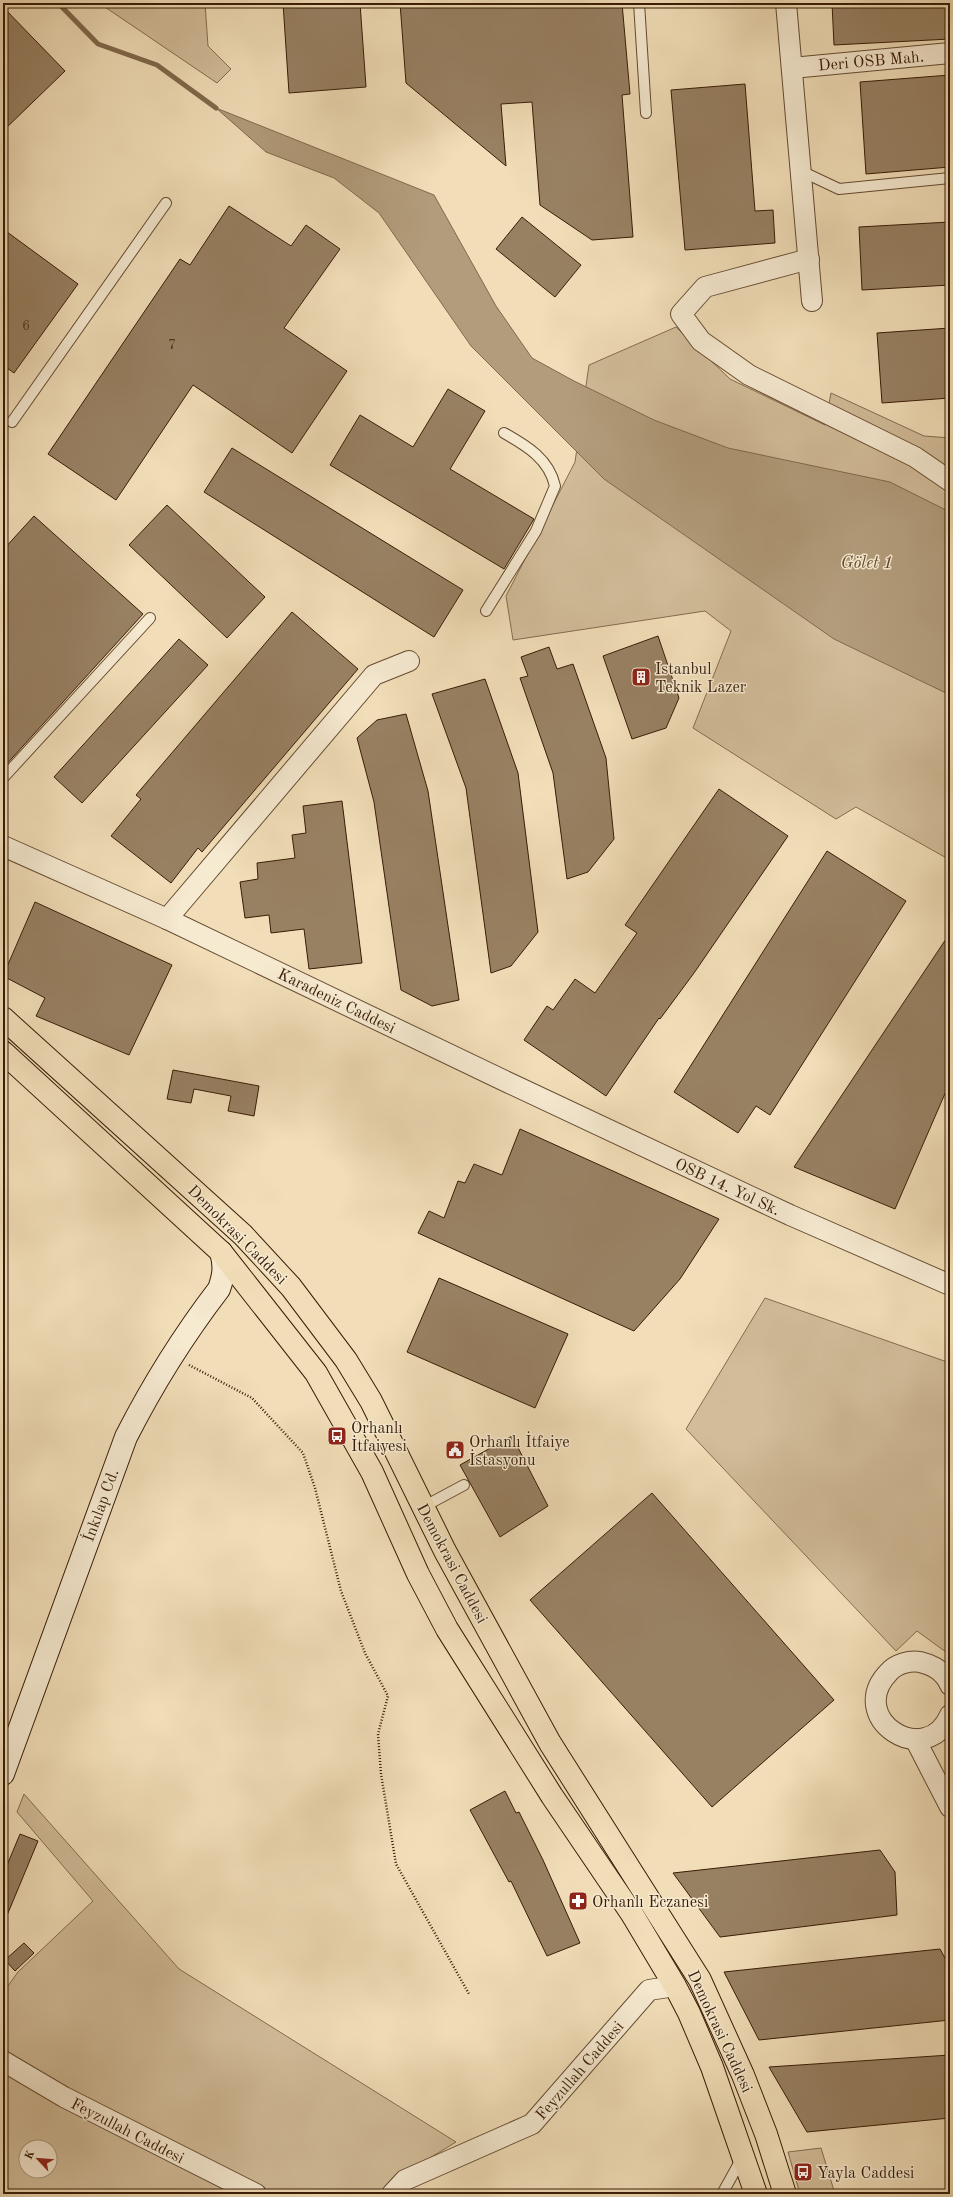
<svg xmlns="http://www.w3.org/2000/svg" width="953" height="2197" font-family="'Old Standard TT',serif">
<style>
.green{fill:#d2bd9a;stroke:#856c50;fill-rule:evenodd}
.water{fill:#b29c7b;stroke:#81694c}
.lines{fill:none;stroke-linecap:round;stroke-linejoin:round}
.stream{stroke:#81694c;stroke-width:5}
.building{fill:#988163;stroke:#381c06}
.lane-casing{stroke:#664c32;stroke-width:12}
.street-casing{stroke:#664c32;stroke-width:22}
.secondary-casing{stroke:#381c06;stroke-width:24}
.primary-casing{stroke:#381c06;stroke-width:24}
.path{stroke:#381c06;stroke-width:2.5;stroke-dasharray:1 2;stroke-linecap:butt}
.lane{stroke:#f6ead1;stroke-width:10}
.street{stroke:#f6ead1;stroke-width:20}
.secondary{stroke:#f6ead1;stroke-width:22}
.primary{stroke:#f1deb8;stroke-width:22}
.labels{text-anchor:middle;stroke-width:3;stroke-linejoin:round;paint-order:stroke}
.number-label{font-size:14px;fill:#50351d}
.street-label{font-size:16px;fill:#381c06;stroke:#f6ead1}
.poi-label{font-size:16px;fill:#381c06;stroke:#f6ead1;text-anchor:start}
.water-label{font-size:17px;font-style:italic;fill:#63492f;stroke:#f6ead1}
</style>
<rect width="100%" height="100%" fill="#f1deb8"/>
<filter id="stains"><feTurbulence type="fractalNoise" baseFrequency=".005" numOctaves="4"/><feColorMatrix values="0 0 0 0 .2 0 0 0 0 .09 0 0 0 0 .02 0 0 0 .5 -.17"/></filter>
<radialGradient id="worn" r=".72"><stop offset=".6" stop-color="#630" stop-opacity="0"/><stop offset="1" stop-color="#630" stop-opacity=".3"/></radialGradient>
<g class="green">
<path d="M99,3H205L208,46L231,69L217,83Z"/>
<path d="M676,327L730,379L825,425L831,393L924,436L950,438V860L856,807L836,819L693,728L731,631L705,611L513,640L506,596L575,462L589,365Z"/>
<path d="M765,1298L950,1363V1655L917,1631L896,1651L686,1429Z"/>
<path d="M24,1794L179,1969L456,2142L415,2167L410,2194H3V1993L18,1972L93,1901L17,1812ZM26,2147H50V2171H26Z"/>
<path d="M821,2148L835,2194H800L788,2152Z"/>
</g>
<path class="water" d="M216,108L434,195L496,306L532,358L574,381L654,420L728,448L890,482L950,512V695L834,639L604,479L471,346L379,213L334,178L266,152Z"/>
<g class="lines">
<path class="stream" d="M58,3L98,44L157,65L216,108"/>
</g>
<g class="building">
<path d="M283,3H360L366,87L289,93Z"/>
<path d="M400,3H622L630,94L622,95L633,237L592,240L540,205L532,102L501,104L506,166L406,83Z"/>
<path d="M832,3H950V39L834,45Z"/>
<path d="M3,7L65,71L3,131Z"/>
<path d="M950,75V167L866,174L860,82Z"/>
<path d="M745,84L755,211L773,210L775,243L685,250L671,90Z"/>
<path d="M229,206L291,246L306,225L340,249L284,328L347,371L292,453L193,385L116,500L48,454L180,259L190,265Z"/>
<path d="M522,217L581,265L555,297L496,249Z"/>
<path d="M950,222V285L862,290L859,227Z"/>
<path d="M3,229L78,284L14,373L3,365Z"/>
<path d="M950,328V398L882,403L877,333Z"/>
<path d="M448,389L485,411L450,469L534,519L504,569L330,465L360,415L413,447Z"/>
<path d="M232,448L463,590L434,637L204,492Z"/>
<path d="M167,505L265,597L227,638L129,545Z"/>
<path d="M34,516L143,614L3,768V550Z"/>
<path d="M292,612L358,669L202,852L198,848L171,883L111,836L141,799L136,795Z"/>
<path d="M658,636L679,698L666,728L632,739L603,656Z"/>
<path d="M179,639L208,665L82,803L54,777Z"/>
<path d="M549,647L557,669L573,664L606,758L614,839L588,872L567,879L553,773L520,678L528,676L521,657Z"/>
<path d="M485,679L518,773L538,932L511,966L491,973L466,788L432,694Z"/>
<path d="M406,714L428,791L459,1000L432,1006L401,990L374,802L357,738L377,720Z"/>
<path d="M719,789L788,836L694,973L660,1019L659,1018L606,1096L524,1040L547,1006L553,1010L575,979L595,993L637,933L625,925Z"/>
<path d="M342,801L362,963L309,969L304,929L271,933L269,915L245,918L240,882L258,879L257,863L295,858L292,835L306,833L303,806Z"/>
<path d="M827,851L906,901L770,1115L756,1106L738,1133L674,1092Z"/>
<path d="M35,902L172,965L129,1055L36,1016L45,998L3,976Z"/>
<path d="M950,933V1082L895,1209L794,1167Z"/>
<path d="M173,1070L259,1086L254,1116L228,1111L231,1096L194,1089L191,1103L167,1099Z"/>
<path d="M520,1129L719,1219L680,1279L634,1331L418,1233L429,1211L444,1218L458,1181L465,1183L474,1164L502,1175Z"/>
<path d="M439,1278L568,1334L535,1408L407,1352Z"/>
<path d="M512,1436L548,1506L500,1537L460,1465Z"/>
<path d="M652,1493L834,1700L712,1807L530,1600Z"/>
<path d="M505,1791L516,1813L519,1812L543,1860L580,1943L547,1956L511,1881L509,1882L470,1810Z"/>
<path d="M20,1834L38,1841L3,1925V1875Z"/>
<path d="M880,1850L895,1872L897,1915L720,1937L673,1873Z"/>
<path d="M24,1943L34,1953L15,1971L5,1960Z"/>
<path d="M940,1949L950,1967V2020L759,2040L724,1972Z"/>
<path d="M950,2055V2118L807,2132L769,2067Z"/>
</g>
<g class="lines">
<g class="lane-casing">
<g id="lane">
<path d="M639,3L646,113"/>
<path d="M801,171L839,189L950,178"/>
<path d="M12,422L166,203"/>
<path d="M486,611L536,531L555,486C549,459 527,446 504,433"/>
<path d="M3,778L150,618"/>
<path d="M423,1507L464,1485"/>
<path d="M722,2194L742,2158"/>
</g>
</g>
<g class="street-casing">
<g id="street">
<path d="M786,3L812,301"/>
<path d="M792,68L950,53"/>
<path d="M809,259L705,287L681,314L701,341L749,375L915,457L950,481"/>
<path d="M3,846L167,919L507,1082L790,1215L950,1285"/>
<path d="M167,919L374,675L409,661"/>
<path d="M950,1685C945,1672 933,1665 920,1662C910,1660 896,1664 889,1672C844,1718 926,1771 950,1715"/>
<path d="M915,1739L950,1807"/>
<path d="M3,2061L64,2097L256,2194"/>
<path d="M392,2194L405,2180L532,2124L649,1990L675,1986"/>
</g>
</g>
<g class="secondary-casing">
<path id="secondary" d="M3,1774L126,1437C153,1384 183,1336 219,1289C224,1275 225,1266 221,1252"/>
</g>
<g class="primary-casing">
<g id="primary">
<path d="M3,1018L243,1235L291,1287L346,1360L371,1401L445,1551L550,1743L700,1980L743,2075L766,2134L785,2194"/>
<path d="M3,1052L221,1252L316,1373L372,1472L418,1574L447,1629L552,1796L632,1914L675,1986L689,2013L712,2067L756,2194"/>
</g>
</g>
<path class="path" d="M189,1365L252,1398L303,1453L315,1488L341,1591L365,1653L388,1696L378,1734L381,1774L396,1864L469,1994"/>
<use href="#lane" class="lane"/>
<use href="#street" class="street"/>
<use href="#secondary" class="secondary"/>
<use href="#primary" class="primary"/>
</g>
<defs>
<g id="building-square" transform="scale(1)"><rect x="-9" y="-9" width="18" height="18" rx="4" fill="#8f2418" stroke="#f6ead1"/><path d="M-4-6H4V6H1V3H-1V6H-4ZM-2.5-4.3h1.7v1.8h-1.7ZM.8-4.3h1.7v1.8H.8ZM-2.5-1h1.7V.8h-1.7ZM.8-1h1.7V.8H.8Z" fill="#fff"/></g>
<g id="bus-square" transform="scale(1)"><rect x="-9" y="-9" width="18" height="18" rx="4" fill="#8f2418" stroke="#f6ead1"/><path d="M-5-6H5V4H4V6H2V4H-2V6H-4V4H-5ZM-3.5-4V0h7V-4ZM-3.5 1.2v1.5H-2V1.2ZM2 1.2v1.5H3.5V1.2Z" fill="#fff"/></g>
<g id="civic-square" transform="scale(1)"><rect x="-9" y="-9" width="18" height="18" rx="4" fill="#8f2418" stroke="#f6ead1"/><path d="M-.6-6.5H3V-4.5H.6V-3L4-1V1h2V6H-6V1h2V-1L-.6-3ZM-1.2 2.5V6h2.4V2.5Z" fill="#fff"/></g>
<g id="pharmacy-square" transform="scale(1)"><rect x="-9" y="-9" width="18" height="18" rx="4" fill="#8f2418" stroke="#f6ead1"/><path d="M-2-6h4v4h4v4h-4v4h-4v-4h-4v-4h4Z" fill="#fff"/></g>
</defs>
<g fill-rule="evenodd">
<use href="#building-square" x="641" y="677"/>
<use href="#bus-square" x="337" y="1436"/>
<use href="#civic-square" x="455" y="1450"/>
<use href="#pharmacy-square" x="578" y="1901"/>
<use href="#bus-square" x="803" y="2172"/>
</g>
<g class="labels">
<g class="number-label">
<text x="26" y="330">6</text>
<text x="172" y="349">7</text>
</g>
<g class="street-label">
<text transform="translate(871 60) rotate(-5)" y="6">Deri OSB Mah.</text>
<text transform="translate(337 1000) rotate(26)" y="6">Karadeniz Caddesi</text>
<text transform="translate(728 1186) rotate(25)" y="6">OSB 14. Yol Sk.</text>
<text transform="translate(238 1234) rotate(45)" y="6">Demokrasi Caddesi</text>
<text transform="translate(100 1505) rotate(-70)" y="6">İnkılap Cd.</text>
<text transform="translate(453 1563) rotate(62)" y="6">Demokrasi Caddesi</text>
<text transform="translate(721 2031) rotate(65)" y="6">Demokrasi Caddesi</text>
<text transform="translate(579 2070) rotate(-49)" y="6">Feyzullah Caddesi</text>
<text transform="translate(128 2130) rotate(27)" y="6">Feyzullah Caddesi</text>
</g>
<g class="poi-label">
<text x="655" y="674">Istanbul<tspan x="655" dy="18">Teknik Lazer</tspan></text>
<text x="351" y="1433">Orhanlı<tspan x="351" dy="18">İtfaiyesi</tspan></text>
<text x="469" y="1447">Orhanlı İtfaiye<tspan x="469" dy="18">İstasyonu</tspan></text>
<text x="592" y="1907">Orhanlı Eczanesi</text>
<text x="817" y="2178">Yayla Caddesi</text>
</g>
<g class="water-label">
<text x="867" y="568">Gölet 1</text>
</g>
</g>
<rect width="953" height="2197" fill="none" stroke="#f1deb8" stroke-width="16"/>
<rect x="4" y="4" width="945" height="2189" fill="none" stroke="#381c06" stroke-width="2"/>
<rect x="8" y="8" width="937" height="2181" fill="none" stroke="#381c06"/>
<g transform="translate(38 2159) rotate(296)"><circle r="19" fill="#f6ead1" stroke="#aa9880"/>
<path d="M0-3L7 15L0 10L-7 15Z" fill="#8f2418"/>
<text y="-6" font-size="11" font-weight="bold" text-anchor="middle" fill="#381c06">K</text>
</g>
<rect width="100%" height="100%" filter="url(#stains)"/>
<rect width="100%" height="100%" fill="url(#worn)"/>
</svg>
